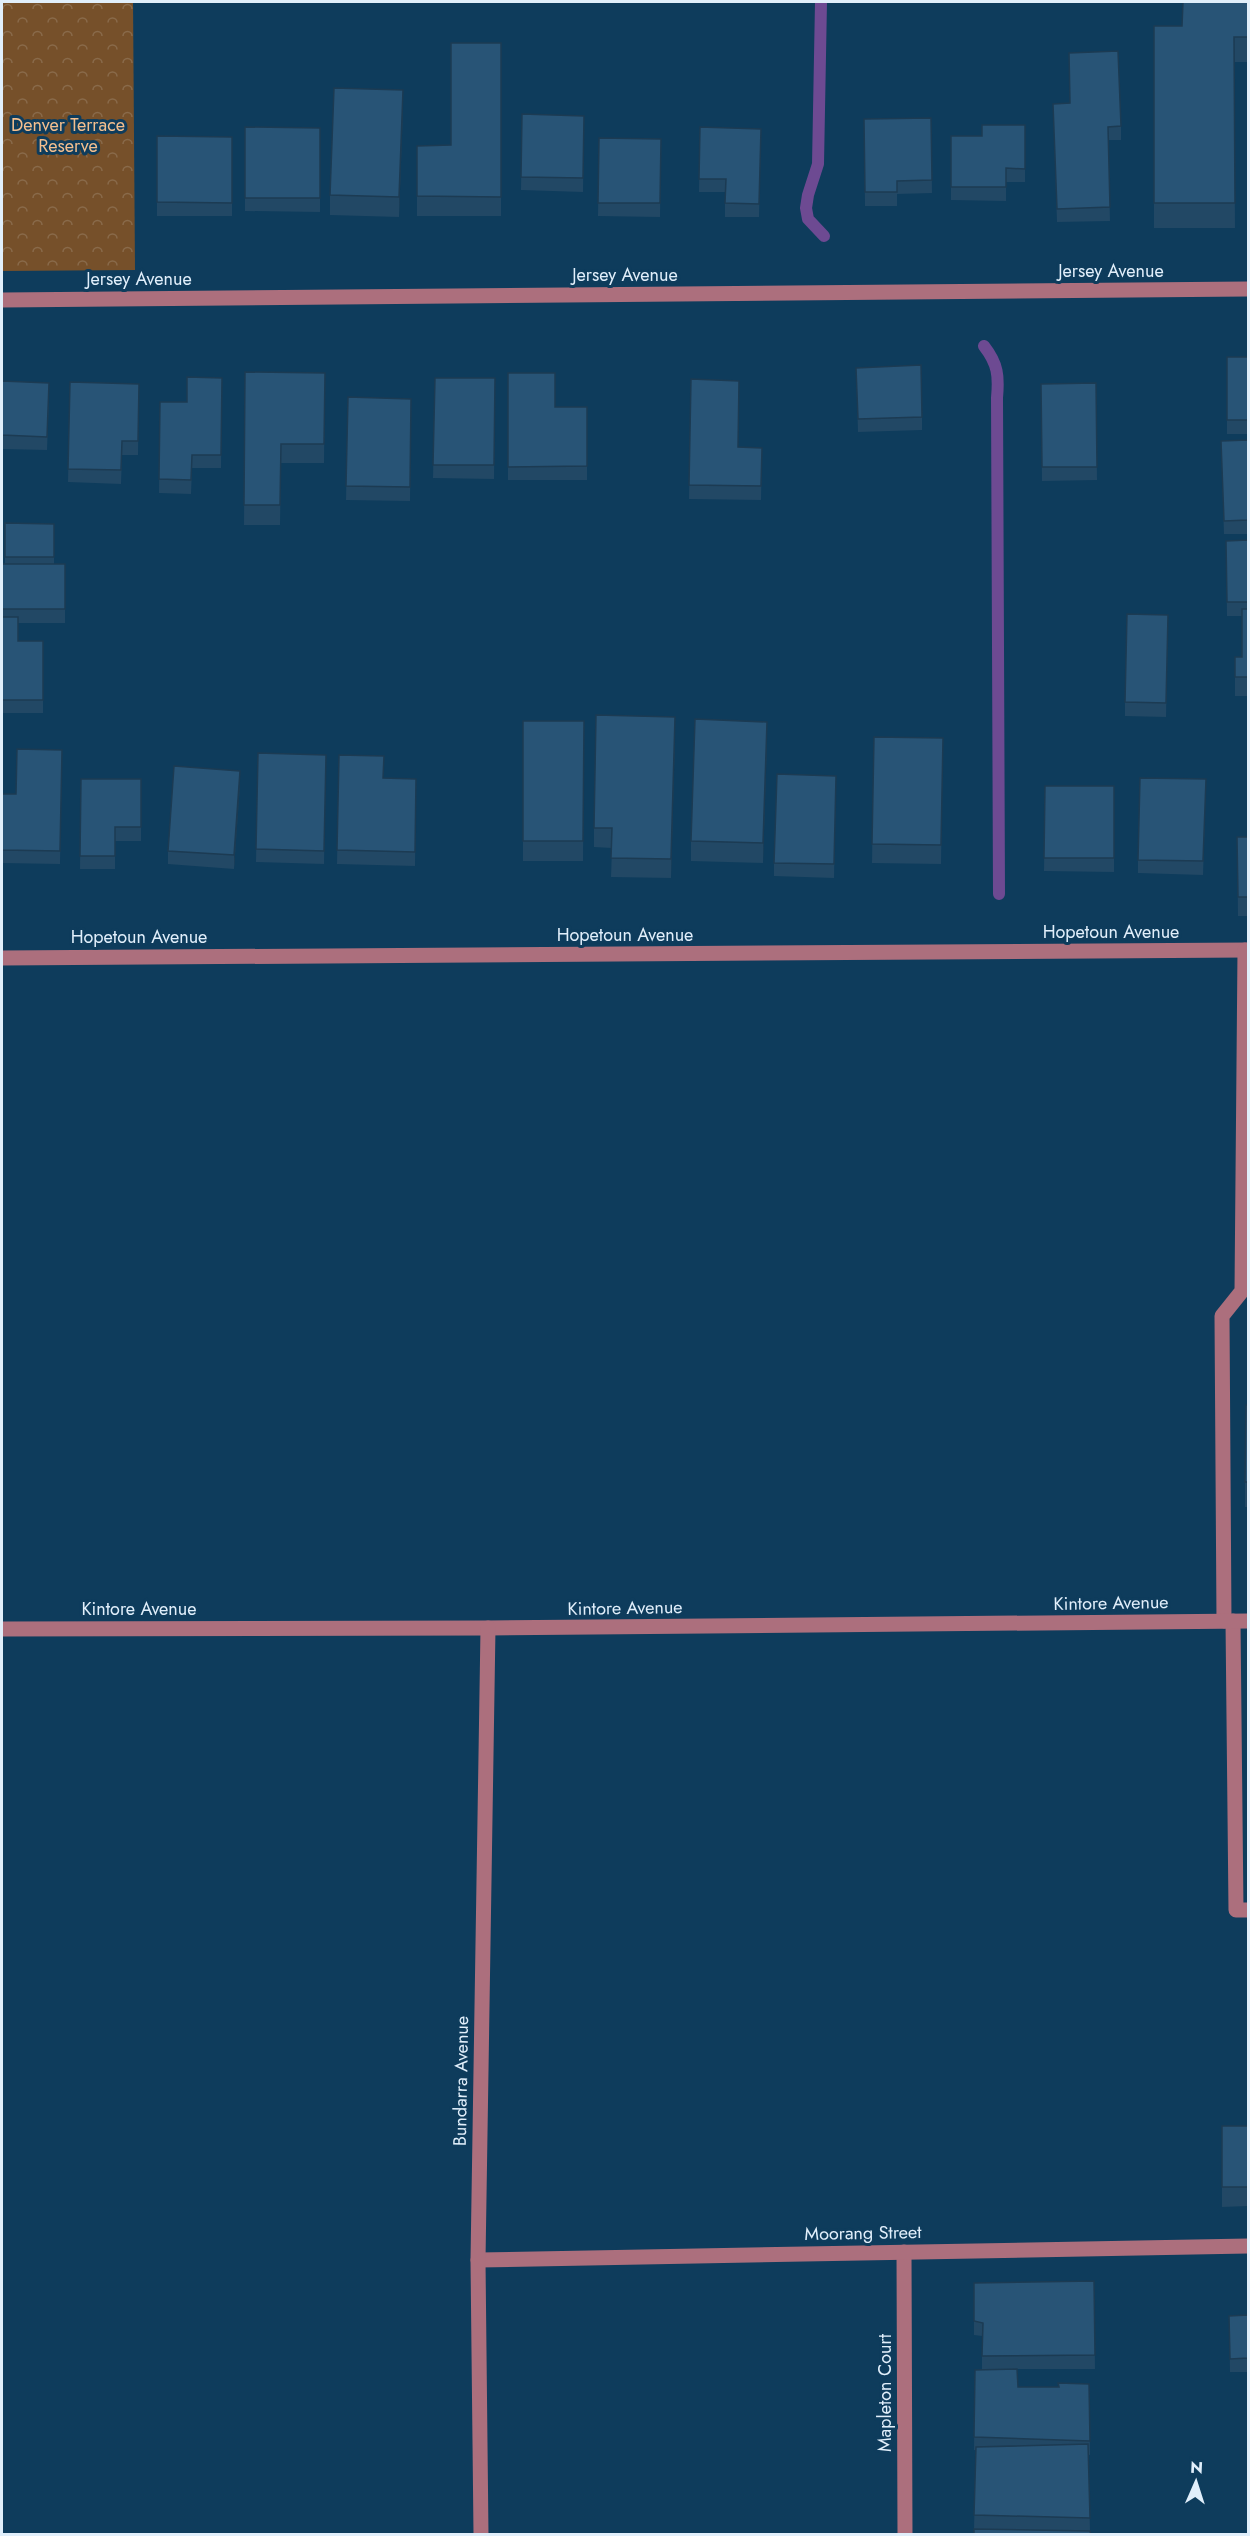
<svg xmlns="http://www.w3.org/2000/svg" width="1250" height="2536" font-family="Jost,sans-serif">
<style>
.park{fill:url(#park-crowns)}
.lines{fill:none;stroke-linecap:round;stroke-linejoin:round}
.stream{stroke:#6d4a92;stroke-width:12}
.minor{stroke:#ac6f7d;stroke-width:15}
.wall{fill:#224865}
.shaded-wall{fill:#1c3b53}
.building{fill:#285476;stroke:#1c3b53;stroke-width:1.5}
.labels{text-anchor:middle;stroke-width:6;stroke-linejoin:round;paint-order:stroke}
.park-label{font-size:18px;fill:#f4bf8e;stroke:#0e3c5c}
.street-label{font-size:18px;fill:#e1effb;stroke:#0e3c5c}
</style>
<defs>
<pattern id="park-crowns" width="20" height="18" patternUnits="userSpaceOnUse" patternTransform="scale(1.5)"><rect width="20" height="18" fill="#76502a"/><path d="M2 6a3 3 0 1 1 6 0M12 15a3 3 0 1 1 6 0" fill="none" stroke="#896a4a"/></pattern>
</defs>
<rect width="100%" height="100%" fill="#0e3c5c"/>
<path class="park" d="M2,2H133L135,270L2,271Z"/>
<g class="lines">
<g class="stream">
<path d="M821,2L818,164L808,195L806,208L808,219L824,236"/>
<path d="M984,346C998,364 999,376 997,398L999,894"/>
</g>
<g class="minor">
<path d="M2,300L1248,289"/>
<path d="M2,958L1248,950"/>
<path d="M1224,1621L1222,1316L1242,1291L1245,950"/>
<path d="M1233,1621L1236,1910H1248"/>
<path d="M2,1629L488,1628L1248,1621"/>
<path d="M904,2252L905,2534"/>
<path d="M478,2260L1248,2246"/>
<path d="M481,2534L478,2260L488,1628"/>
</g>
</g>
<g class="wall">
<path d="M1248,2V62H1234L1235,228H1154V26H1182Z"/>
<path d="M501,43V216H417V146L451,145Z"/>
<path d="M1053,104L1121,126V140H1108L1110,221L1057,222Z"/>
<path d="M403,110L399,217L330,215V195Z"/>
<path d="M522,114L584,116L583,192L521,190Z"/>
<path d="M931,118L932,193L897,194V206H865L864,119Z"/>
<path d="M1025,125V182H1006V201L951,200V136H982Z"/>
<path d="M245,127L320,128V212L245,211Z"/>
<path d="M700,127L761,129L759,217H725V192H699Z"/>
<path d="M157,136L232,137V216H157Z"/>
<path d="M599,138L661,139L660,217L598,216Z"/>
<rect x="1227" y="357" width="21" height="77"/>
<path d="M856,368L922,417V430L858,432Z"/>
<path d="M245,372L325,373L324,463H281L280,525H244Z"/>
<path d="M508,373L555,407H587V480H508Z"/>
<path d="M222,378L221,468H192L191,494L159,493L160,402H187Z"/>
<path d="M435,378H495L494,479L433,478Z"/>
<path d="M691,379L738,447L762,448L761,500L689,499Z"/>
<path d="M2,381L49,397L47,450L2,449Z"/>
<path d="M70,382L139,384L138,455H122L121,484L68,482Z"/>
<path d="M1096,383L1097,480L1042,481L1041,384Z"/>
<path d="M348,397L411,399L410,501L346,500Z"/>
<path d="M1248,440V534H1224L1221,441Z"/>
<path d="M5,523L54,524V564H65V623H18V641H43V713H2V564L5,563Z"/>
<path d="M1248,540V696H1235V657H1242V616H1227L1226,541Z"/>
<path d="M1168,615L1166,717L1125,716V702Z"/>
<path d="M523,721H584L583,861H523Z"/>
<path d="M675,736L671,878L611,877L612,848L594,847V828Z"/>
<path d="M874,737L943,738L941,864L872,863Z"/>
<path d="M767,741L763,863L691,861V841Z"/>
<path d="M62,750L60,864L2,863V794H16Z"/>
<path d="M258,753L326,755L324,864L256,862Z"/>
<path d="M339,755L383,778L416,779L415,866L337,864Z"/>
<path d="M836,776L834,878L774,876V863Z"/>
<path d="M81,779H141V841H115V869H80Z"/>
<path d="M1206,779L1203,875L1138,873V860Z"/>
<path d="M240,785L234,869L168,864V851Z"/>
<path d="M1045,786H1114V872L1044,871Z"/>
<path d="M1237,837H1248V916H1238Z"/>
<path d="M1248,1405V1507H1245V1482Z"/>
<path d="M1222,2126H1248V2206L1222,2207Z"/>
<path d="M1094,2281L1095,2369H1017L1018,2387H1058V2383L1089,2384L1090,2455H1088L1090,2531L974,2529L976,2450H974L975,2370H982V2336L974,2335V2283Z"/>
<path d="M1248,2315V2372H1230L1229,2316Z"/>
</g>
<g class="shaded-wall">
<path d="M403,90V110L399,217V197Z"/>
<path d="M675,717V736L671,878V859Z"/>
<path d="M767,722V741L763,863V843Z"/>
<path d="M240,771V785L234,869V855Z"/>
</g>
<g class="building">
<path d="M1183,2H1248V37H1234L1235,203H1154V26H1182Z"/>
<path d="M451,43H501V197L417,196V146L451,145Z"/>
<path d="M1118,51L1121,126L1108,127L1110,207L1057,209L1053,104L1070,103L1069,53Z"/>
<path d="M334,88L403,90L399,197L330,195Z"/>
<path d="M522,114L584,116L583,178L521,177Z"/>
<path d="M931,118L932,180L897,181V192H865L864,119Z"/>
<path d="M982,125H1025V169L1006,168V187H951V136H982Z"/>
<path d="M245,127L320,128V198H245Z"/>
<path d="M700,127L761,129L759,204L725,203L726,179H699Z"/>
<path d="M157,136L232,137V203L157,202Z"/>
<path d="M599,138L661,139L660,203H598Z"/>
<rect x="1227" y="357" width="21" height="63"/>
<path d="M921,365L922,417L858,419L856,368Z"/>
<path d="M245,372L325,373L324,444H281L280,505H244Z"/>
<path d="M508,373H555V407H587V466L508,467Z"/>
<path d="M187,377L222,378L221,455H192L191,480L159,479L160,402H187Z"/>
<path d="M435,378H495L494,465H433Z"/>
<path d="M691,379L739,381L738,447L762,448L761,486L689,485Z"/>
<path d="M2,381L49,383L47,437L2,435Z"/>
<path d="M70,382L139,384L138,441H122L121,470L68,469Z"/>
<path d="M1096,383L1097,467H1042L1041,384Z"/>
<path d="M348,397L411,399L410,487L346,486Z"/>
<path d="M1248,440V520L1224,521L1221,441Z"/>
<path d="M5,523L54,524V557H5Z"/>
<path d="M1248,540V602H1227L1226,541Z"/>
<rect x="2" y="564" width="63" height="45"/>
<path d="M1242,609H1248V677H1235V657H1242Z"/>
<path d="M1127,614L1168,615L1166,703L1125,702Z"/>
<path d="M2,617H18V641H43V700H2Z"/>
<path d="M596,715L675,717L671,859L611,858L612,828H594Z"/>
<path d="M695,719L767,722L763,843L691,841Z"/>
<path d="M523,721H584L583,841H523Z"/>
<path d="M874,737L943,738L941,845L872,844Z"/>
<path d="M17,749L62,750L60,851L2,850V794H16Z"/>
<path d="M258,753L326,755L324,851L256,849Z"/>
<path d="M339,755L384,756L383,778L416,779L415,852L337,850Z"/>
<path d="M174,766L240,771L234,855L168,851Z"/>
<path d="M777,774L836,776L834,864L774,863Z"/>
<path d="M1140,778L1206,779L1203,861L1138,860Z"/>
<path d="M81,779H141V827H115V856H80Z"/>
<path d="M1045,786H1114V858H1044Z"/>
<path d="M1237,837H1248V897H1238Z"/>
<path d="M1246,1405H1248V1482H1245Z"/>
<rect x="1222" y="2126" width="26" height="61"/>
<path d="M1094,2281L1095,2355L982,2356L983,2323L974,2321V2283Z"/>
<path d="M1248,2315V2358L1230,2359L1229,2316Z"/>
<path d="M1017,2369L1018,2387H1059L1058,2383L1089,2384L1090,2441L974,2437L975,2370Z"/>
<path d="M1088,2444L1090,2518L974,2515L976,2447Z"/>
<path d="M974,2529L1090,2531L1091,2535H974Z"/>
</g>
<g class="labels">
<g class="park-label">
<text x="68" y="131">Denver Terrace<tspan x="68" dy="21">Reserve</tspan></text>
</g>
<g class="street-label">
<text x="1111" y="277">Jersey Avenue</text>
<text x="625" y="281">Jersey Avenue</text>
<text x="139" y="285">Jersey Avenue</text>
<text x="1111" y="938">Hopetoun Avenue</text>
<text x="625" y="941">Hopetoun Avenue</text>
<text x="139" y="943">Hopetoun Avenue</text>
<text transform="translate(1111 1603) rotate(-1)" y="6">Kintore Avenue</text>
<text transform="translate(625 1608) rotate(-1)" y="6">Kintore Avenue</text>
<text x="139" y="1615">Kintore Avenue</text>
<text transform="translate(461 2081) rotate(-89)" y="6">Bundarra Avenue</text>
<text transform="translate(863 2233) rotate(-1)" y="6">Moorang Street</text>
<text transform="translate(885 2393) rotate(-90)" y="6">Mapleton Court</text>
</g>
</g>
<rect width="1250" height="2536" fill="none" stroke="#e1effb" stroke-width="6"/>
<g transform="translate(1196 2482) rotate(3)" stroke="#0e3c5c" stroke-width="4.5" paint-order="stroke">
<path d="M0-4.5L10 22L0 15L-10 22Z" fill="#e1effb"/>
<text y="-9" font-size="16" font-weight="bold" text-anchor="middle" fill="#e1effb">N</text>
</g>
</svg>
